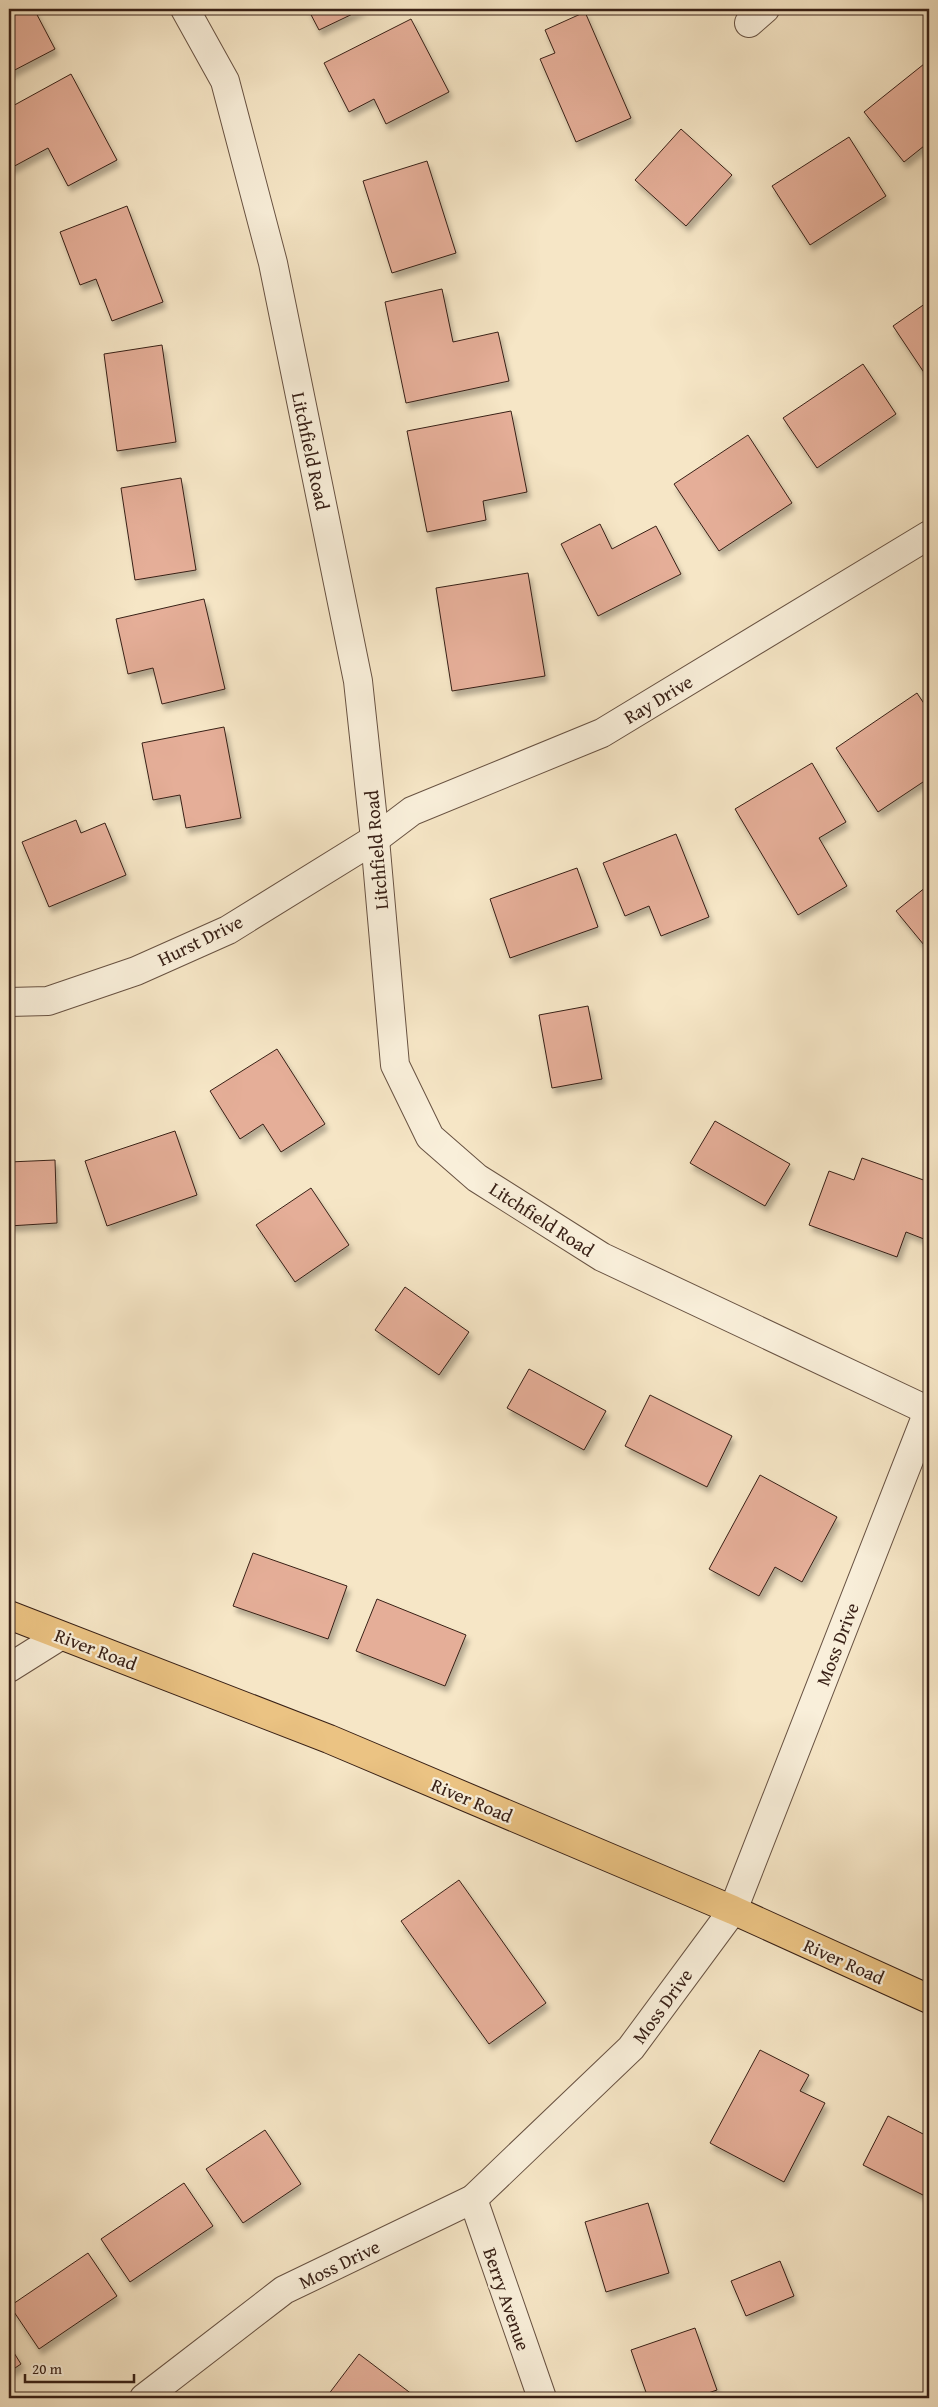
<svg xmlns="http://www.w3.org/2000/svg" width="938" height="2407" font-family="'Gentium Book Plus',serif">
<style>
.building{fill:#e5ae98;stroke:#382016;filter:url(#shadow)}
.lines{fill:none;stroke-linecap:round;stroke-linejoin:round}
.minor-casing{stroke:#685242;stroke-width:30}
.major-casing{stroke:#382016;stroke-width:30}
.minor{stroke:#f9efda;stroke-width:28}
.major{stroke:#ebc383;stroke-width:28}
.labels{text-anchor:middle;stroke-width:4.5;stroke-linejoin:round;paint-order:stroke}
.street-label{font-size:19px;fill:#382016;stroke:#f9efda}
</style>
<defs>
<filter id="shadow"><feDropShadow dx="3" dy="5.5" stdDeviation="2.5" flood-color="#0004"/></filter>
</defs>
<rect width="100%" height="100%" fill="#f6e6c6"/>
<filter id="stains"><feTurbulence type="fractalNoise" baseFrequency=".004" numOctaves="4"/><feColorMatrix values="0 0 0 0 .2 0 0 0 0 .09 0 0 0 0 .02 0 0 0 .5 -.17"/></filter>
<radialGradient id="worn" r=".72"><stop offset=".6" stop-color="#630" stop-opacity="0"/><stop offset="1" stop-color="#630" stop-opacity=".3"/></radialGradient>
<g class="building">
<path d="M9,9H34L55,49L9,73Z"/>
<path d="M308,9H363L319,30Z"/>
<path d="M585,12L631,118L576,142L540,59L555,53L545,30Z"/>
<path d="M411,19L449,92L386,124L374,99L349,112L324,63Z"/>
<path d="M929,60V142L904,162L864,112Z"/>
<path d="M71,74L117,160L68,186L48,148L9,169V108Z"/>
<path d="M681,129L732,175L686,226L635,180Z"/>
<path d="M849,137L886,196L810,245L772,186Z"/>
<path d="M427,161L456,253L392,273L363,181Z"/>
<path d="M127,206L163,302L112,321L96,279L80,285L60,232Z"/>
<path d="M442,289L453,342L498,332L509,381L406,403L385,302Z"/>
<path d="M929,301V380L893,326Z"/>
<path d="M162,345L176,442L117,451L104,354Z"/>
<path d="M863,364L896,414L817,468L783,418Z"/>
<path d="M511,411L527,492L483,501L486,520L427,532L407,431Z"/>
<path d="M748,435L792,503L719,551L674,484Z"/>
<path d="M181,478L196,570L135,580L121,488Z"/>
<path d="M600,524L612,549L656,526L681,574L598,616L561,544Z"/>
<path d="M528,573L545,676L452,691L436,588Z"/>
<path d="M204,599L225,689L162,704L153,668L128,674L116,619Z"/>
<path d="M917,693L929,711V778L878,812L836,748Z"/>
<path d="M224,727L241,818L186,828L180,795L153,800L142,743Z"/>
<path d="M812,763L846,822L819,838L847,886L798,915L735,809Z"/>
<path d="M76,820L81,833L105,823L126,875L49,907L22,842Z"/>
<path d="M676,834L709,917L661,936L649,906L625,916L603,863Z"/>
<path d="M577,868L598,927L510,958L490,899Z"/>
<path d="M926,887L929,891V941L924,945L896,911Z"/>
<path d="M588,1006L602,1079L552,1088L539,1015Z"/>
<path d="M277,1049L325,1124L281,1152L263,1124L240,1139L210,1091Z"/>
<path d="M715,1121L790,1164L765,1206L690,1163Z"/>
<path d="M175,1131L197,1195L107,1226L85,1161Z"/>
<path d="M862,1158L929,1182V1241L906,1232L897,1257L809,1225L829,1171L854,1180Z"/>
<path d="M55,1160L57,1223L9,1226V1162Z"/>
<path d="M311,1188L349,1245L295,1282L256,1225Z"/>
<path d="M405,1287L469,1332L439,1375L375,1330Z"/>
<path d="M529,1369L606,1411L584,1450L507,1408Z"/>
<path d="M650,1395L732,1436L707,1487L625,1446Z"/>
<path d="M760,1475L837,1517L802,1582L775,1567L759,1596L709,1569Z"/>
<path d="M253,1553L347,1586L328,1639L233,1606Z"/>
<path d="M377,1599L466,1635L445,1686L356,1651Z"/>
<path d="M459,1880L546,2003L489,2044L401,1921Z"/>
<path d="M760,2050L809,2075L800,2091L825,2103L784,2182L710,2143Z"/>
<path d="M888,2116L929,2137V2198L863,2165Z"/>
<path d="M265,2130L301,2184L243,2223L206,2169Z"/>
<path d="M184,2183L213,2226L130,2282L101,2239Z"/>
<path d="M648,2203L669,2273L606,2292L585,2222Z"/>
<path d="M88,2253L117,2296L39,2349L10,2306Z"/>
<path d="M780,2261L794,2296L746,2316L731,2281Z"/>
<path d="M695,2328L717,2390L693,2398H648L631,2350Z"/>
<path d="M9,2345L21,2364L9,2372Z"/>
<path d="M359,2354L417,2398H333L328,2395Z"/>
</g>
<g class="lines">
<g class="minor-casing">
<g id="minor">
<path d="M185,9L225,81L273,263L358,681L375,839L395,1065L430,1137L477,1178L602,1257L929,1411"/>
<path d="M749,23L765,9"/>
<path d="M9,1002L48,1001L136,971L228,930L375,839L412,811L602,733L929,535"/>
<path d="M9,1668L60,1636"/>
<path d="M473,2199L542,2398"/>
<path d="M144,2398L284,2290L473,2199L631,2048L733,1910L929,1409"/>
</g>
</g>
<g class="major-casing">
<path id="major" d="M9,1615L329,1739L733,1910L929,1999"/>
</g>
<use href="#minor" class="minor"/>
<use href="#major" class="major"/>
</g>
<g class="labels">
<g class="street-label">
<text transform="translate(311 451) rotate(78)" y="7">Litchfield Road</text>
<text transform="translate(658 699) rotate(-31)" y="7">Ray Drive</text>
<text transform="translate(376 850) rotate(-95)" y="7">Litchfield Road</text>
<text transform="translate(200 940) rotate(-26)" y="7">Hurst Drive</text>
<text transform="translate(542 1219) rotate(33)" y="7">Litchfield Road</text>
<text transform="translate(837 1644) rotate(-69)" y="7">Moss Drive</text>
<text transform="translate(96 1649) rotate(21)" y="7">River Road</text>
<text transform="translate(472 1800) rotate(23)" y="7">River Road</text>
<text transform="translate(844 1961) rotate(24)" y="7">River Road</text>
<text transform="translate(662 2006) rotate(-54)" y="7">Moss Drive</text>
<text transform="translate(339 2264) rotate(-26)" y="7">Moss Drive</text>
<text transform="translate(507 2299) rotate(71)" y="7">Berry Avenue</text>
</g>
</g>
<rect width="938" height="2407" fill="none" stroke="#f6e6c6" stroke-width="30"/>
<rect x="10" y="10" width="918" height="2387" fill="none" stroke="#382016" stroke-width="2.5"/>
<rect x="15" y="15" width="908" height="2377" fill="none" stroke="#382016"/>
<path d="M25 2374v8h109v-8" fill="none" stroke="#382016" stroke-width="2.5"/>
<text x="32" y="2374" font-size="15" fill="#382016" stroke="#f9efda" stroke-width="4" paint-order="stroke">20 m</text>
<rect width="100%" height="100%" filter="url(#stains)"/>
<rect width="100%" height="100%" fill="url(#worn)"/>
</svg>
